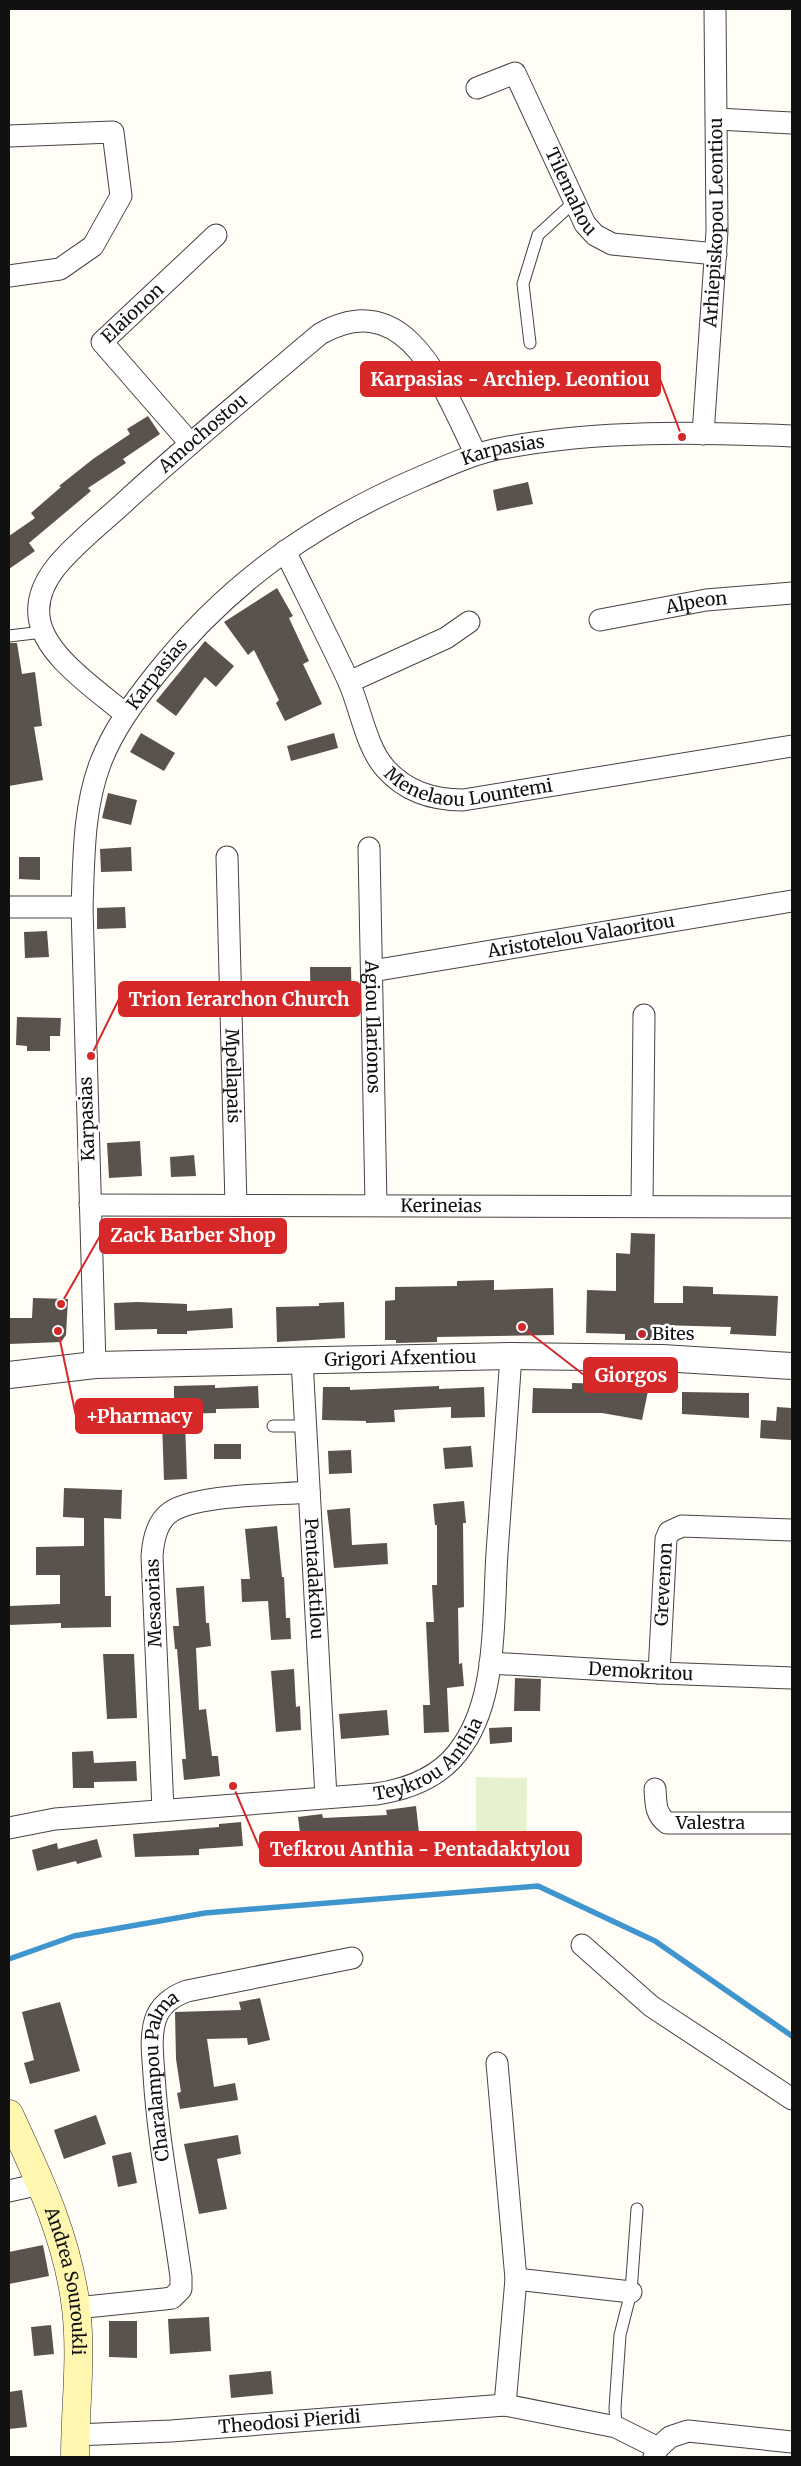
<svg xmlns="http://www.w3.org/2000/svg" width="801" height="2466" font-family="Merriweather,serif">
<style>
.pitch{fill:#e6f2cf}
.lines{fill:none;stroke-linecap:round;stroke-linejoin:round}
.stream{stroke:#3f96cf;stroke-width:5.5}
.building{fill:#5a524d}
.service-casing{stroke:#444;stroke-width:13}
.minor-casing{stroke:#444;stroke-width:23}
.tertiary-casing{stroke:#444;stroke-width:28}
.secondary-casing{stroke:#333;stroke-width:29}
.service{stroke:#fff;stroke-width:11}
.minor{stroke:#fff;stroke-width:21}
.tertiary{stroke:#fff;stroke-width:26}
.secondary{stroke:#fff6b0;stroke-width:28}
.poi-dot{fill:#c4262e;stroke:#fff;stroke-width:2}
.labels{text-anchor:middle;stroke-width:5;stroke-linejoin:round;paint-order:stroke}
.street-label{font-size:18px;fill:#111;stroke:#fff}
.poi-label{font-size:18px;fill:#111;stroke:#fff;text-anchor:start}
.leader{fill:none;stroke:#d62828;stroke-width:2}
.callout-dot{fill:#d62828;stroke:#fff;stroke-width:2}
.callout{fill:#d62828;stroke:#d62828;stroke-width:2}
.callout-label{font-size:19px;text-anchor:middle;font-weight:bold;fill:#fff}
</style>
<rect width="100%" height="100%" fill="#fffdf5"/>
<path class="pitch" d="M476,1777L527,1778L526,1865H476Z"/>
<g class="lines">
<path class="stream" d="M9,1959L74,1936L205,1913L538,1886L655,1941L792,2036"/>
</g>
<g class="building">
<path d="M148,416L160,434L123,459L126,463L88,488L91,491L29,543L35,551L9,569V536L35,518L31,513L61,487L59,486L93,459L130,434L127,429Z"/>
<path d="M528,482L533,504L497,511L493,490Z"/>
<path d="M277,588L293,616L289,618L309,661L303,664L322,704L285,721L276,703L279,700L254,650L248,655L224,622Z"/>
<path d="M205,641L234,666L216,687L205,677L176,716L156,701Z"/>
<path d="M9,643H17L22,674L35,672L42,726L34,727L43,780L9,786Z"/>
<path d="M141,733L175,753L164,771L130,752Z"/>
<path d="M334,733L338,748L291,761L287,746Z"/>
<path d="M108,793L137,800L131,825L102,818Z"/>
<path d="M131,847L132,871L101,872L100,849Z"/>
<path d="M19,857H40V880L19,879Z"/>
<path d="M125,907L126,928L97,929V908Z"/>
<path d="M47,931L49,957L25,958L24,932Z"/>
<path d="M310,967H351L352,1014H311Z"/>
<path d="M17,1017L61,1018L60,1036H50V1051H27V1046L16,1045Z"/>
<path d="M140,1141L142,1176L109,1178L107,1143Z"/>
<path d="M194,1155L196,1176L171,1177L170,1157Z"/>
<path d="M631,1233L655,1234L654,1303H683V1286L713,1287V1294L778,1296L776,1336L730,1334L731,1327L659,1325L658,1340H625V1334L586,1333L587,1290L616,1291V1253L630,1254Z"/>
<path d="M494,1280V1290L553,1288L554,1335L437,1337V1342L396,1343V1340H385V1301L395,1300V1287L457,1286V1281Z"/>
<path d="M33,1298L68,1299L66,1335L61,1342L9,1344V1318H32Z"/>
<path d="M138,1302L187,1304V1311L232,1308L233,1328L187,1331V1334H157V1329L115,1330L114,1303Z"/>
<path d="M344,1302L345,1338L277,1342L276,1307L319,1306V1303Z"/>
<path d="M572,1383L612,1384L648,1391L642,1420L602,1413H532L533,1388L572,1389Z"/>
<path d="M215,1385V1388L258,1386L259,1408L216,1409V1413L174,1414V1386Z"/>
<path d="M439,1386V1389L484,1387L485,1417L451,1418V1407L394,1410L395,1422L366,1423V1421L322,1420L323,1387H350V1390Z"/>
<path d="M682,1392L749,1393V1418L682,1414Z"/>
<path d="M777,1407L792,1408L791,1440L760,1438L761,1420L776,1421Z"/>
<path d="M185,1421L187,1479L164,1480L162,1422Z"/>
<rect x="214" y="1444" width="27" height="15"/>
<path d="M471,1446L473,1467L445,1469L443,1448Z"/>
<path d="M351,1450L352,1473L329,1474L328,1451Z"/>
<path d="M64,1488L122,1490L121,1519L104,1518L105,1596H111V1627L61,1628V1623L9,1625V1606L60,1604V1575H36V1547L84,1546V1518L63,1517Z"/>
<path d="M464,1501L466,1523H463L464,1607L458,1608L459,1664L462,1663L464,1686L447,1688L449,1732L424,1733L423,1705H430L426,1622H434L432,1585H437V1525H435L433,1504Z"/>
<path d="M350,1508L352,1545L387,1543L388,1564L334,1568L327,1510Z"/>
<path d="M277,1526L282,1577H284L286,1618H290L291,1639L271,1640L268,1601L242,1602L241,1579H250L245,1529Z"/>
<path d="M204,1586L206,1623H209L211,1646L196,1648L199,1710L206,1709L212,1756H218L220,1776L184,1780L182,1759H186L177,1649H175L173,1626H179L176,1588Z"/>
<path d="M103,1654H134L137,1718L107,1719Z"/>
<path d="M294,1669L296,1707L300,1706L301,1730L276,1732L271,1671Z"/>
<path d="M515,1678L541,1679L540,1711H514Z"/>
<path d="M387,1710L389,1735L341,1739L339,1714Z"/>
<path d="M512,1727V1742L490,1744L489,1728Z"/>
<path d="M93,1751L94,1763L136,1761L137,1781L94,1782V1788H73L72,1752Z"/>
<path d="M416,1806L419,1833L365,1840V1846L340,1847V1837L301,1841L298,1817L322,1814L323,1818L387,1815L386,1810Z"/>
<path d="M241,1822L243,1846L199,1849V1855L135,1857L133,1834L219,1827V1824Z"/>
<path d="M97,1839L102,1857L77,1864L76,1861L37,1871L32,1850L57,1843L58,1849Z"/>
<path d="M260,1998L270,2040L248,2045L247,2038L207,2039L214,2087L235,2083L238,2100L180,2109L177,2093L181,2092L176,2059L175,2012L241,2010L239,2002Z"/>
<path d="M60,2002L80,2071L30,2084L24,2063L34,2060L22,2012Z"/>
<path d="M96,2115L106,2144L64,2159L54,2130Z"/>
<path d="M238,2135L241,2154L217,2159L227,2209L199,2214L184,2144Z"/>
<path d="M131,2152L137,2183L118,2187L112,2156Z"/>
<path d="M43,2245L49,2276L9,2284V2252Z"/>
<path d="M209,2317L211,2351L170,2354L168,2319Z"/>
<path d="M109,2321H137V2358L109,2357Z"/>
<path d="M51,2325L54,2354L34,2356L31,2327Z"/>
<path d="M271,2371L273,2394L231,2398L229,2375Z"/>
<path d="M22,2390L27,2427L9,2429V2392Z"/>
</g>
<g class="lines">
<g class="service-casing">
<g id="service">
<path d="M530,343L523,284L538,235L574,202"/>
<path d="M9,636L43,632"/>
<path d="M273,1426H306"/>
<path d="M616,2427L615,2408L620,2335L631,2292L637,2209"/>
</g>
</g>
<g class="minor-casing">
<g id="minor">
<path id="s1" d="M477,88L515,73L585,224L595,235L612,244L716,254"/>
<path d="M717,119L792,123"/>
<path d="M9,136L113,132L121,196L93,246L60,269L9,276"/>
<path id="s2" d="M703,434L717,231L715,9"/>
<path id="s3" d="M190,443L102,342L216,235"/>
<path id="s4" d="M285,551C306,594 328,637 348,680C360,706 366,747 385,768C405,791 433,800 463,800L792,746"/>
<path id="s5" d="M600,620L706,600L792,593"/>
<path d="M349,682L446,638L469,622"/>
<path id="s6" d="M124,713C97,690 42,654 39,616C37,598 45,581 56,567C77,541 106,520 130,497C192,441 256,388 320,334C409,283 445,394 476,454"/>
<path id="s7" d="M369,848L376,1204"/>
<path id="s8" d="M227,857L236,1205"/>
<path d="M9,907H82"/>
<path id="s9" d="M372,971L792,901"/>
<path id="s10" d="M90,1205L792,1207"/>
<path d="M642,1206L644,1015"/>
<path id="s11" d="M302,1360L326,1797"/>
<path id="s12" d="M95,1365L82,907C84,859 83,810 100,764C113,730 133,703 156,674C228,583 315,522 421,477C447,466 474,453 503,448C598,430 696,432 792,436"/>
<path id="s13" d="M490,1663L659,1673L792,1678"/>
<path id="s14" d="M659,1673L666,1539L669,1532L682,1526L792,1530"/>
<path id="s15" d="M655,1789C656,1803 655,1814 667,1823H792"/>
<path d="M163,1810L152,1556C153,1542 156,1524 168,1514C191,1494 276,1495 309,1492"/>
<path id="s16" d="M9,1828L55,1819L376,1794C410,1789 444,1775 463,1745C498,1695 493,1612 497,1553C502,1487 506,1421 511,1356"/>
<path d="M582,1945L651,2006L792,2099"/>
<path d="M497,2063L516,2279L505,2405"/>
<path d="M9,2191L40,2184"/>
<path d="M516,2279L631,2292"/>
<path id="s17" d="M76,2308L164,2299L172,2298L181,2289V2277C172,2210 158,2142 154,2075C153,2058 150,2038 155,2021C159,2006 173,1996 187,1991L352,1958"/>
<path id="s18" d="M75,2435L171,2431L505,2405L616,2427L658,2448"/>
<path d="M654,2457L658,2448L670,2437L688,2431L792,2442"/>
</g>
</g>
<g class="tertiary-casing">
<g id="tertiary">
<path id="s19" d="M9,1375L95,1365L511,1356L662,1358L792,1366"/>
</g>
</g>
<g class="secondary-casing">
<g id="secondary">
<path id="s20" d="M9,2114C38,2176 68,2239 76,2308C82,2357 75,2408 75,2457"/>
</g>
</g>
<use href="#service" class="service"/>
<use href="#minor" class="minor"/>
<use href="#tertiary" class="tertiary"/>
<use href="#secondary" class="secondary"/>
</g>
<circle class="poi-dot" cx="642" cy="1334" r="5"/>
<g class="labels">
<g class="street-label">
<text dy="6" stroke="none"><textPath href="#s1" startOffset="172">Tilemahou</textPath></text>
<text dy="6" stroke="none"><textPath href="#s2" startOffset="212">Arhiepiskopou Leontiou</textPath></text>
<text dy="6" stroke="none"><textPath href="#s3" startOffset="176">Elaionon</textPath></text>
<text dy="6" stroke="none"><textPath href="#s6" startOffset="384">Amochostou</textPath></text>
<text dy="6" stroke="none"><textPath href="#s12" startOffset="1130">Karpasias</textPath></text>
<text dy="6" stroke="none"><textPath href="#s5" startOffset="98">Alpeon</textPath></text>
<text dy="6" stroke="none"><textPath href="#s12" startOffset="710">Karpasias</textPath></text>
<text dy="6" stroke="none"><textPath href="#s4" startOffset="330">Menelaou Lountemi</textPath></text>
<text dy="6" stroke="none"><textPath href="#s9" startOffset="212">Aristotelou Valaoritou</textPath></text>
<text dy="6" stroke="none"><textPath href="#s7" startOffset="179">Agiou Ilarionos</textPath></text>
<text dy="6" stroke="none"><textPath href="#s8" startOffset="219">Mpellapais</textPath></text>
<text transform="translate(87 1119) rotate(-92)" y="6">Karpasias</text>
<text dy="6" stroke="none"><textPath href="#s10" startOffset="351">Kerineias</textPath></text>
<text dy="6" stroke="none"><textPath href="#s19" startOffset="392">Grigori Afxentiou</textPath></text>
<text dy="6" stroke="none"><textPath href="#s11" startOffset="219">Pentadaktilou</textPath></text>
<text dy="6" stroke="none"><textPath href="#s14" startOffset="89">Grevenon</textPath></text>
<text transform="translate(154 1603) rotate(-92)" y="6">Mesaorias</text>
<text dy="6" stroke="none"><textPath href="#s13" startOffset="151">Demokritou</textPath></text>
<text dy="6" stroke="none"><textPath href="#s16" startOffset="434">Teykrou Anthia</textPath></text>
<text dy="6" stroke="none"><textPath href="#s15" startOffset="81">Valestra</textPath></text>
<text dy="6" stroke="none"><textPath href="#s17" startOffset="326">Charalampou Palma</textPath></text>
<text dy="6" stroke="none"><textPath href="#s20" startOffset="178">Andrea Souroukli</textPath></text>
<text dy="6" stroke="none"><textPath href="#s18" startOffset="215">Theodosi Pieridi</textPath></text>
</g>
<g class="poi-label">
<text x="652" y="1340">Bites</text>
</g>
</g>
<path class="leader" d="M682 437L660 379M91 1056L119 999M61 1304L100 1236M522 1327L584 1375M58 1331L76 1416M233 1786L260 1849"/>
<g class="callout-dot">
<circle cx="682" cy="437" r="5"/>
<circle cx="91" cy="1056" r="5"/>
<circle cx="61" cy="1304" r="5"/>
<circle cx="522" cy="1327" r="5"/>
<circle cx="58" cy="1331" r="5"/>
<circle cx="233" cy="1786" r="5"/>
</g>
<g class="callout">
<rect x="361" y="362" width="299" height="34" rx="5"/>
<rect x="119" y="982" width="241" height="34" rx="5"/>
<rect x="100" y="1219" width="186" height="34" rx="5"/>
<rect x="584" y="1358" width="93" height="34" rx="5"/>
<rect x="76" y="1399" width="126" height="34" rx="5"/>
<rect x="260" y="1832" width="321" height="34" rx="5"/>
</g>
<g class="callout-label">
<text x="510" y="386">Karpasias - Archiep. Leontiou</text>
<text x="239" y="1006">Trion Ierarchon Church</text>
<text x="193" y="1242">Zack Barber Shop</text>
<text x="631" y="1382">Giorgos</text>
<text x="139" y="1423">+Pharmacy</text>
<text x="420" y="1856">Tefkrou Anthia - Pentadaktylou</text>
</g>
<rect width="801" height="2466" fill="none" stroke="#111111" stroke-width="20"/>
</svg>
